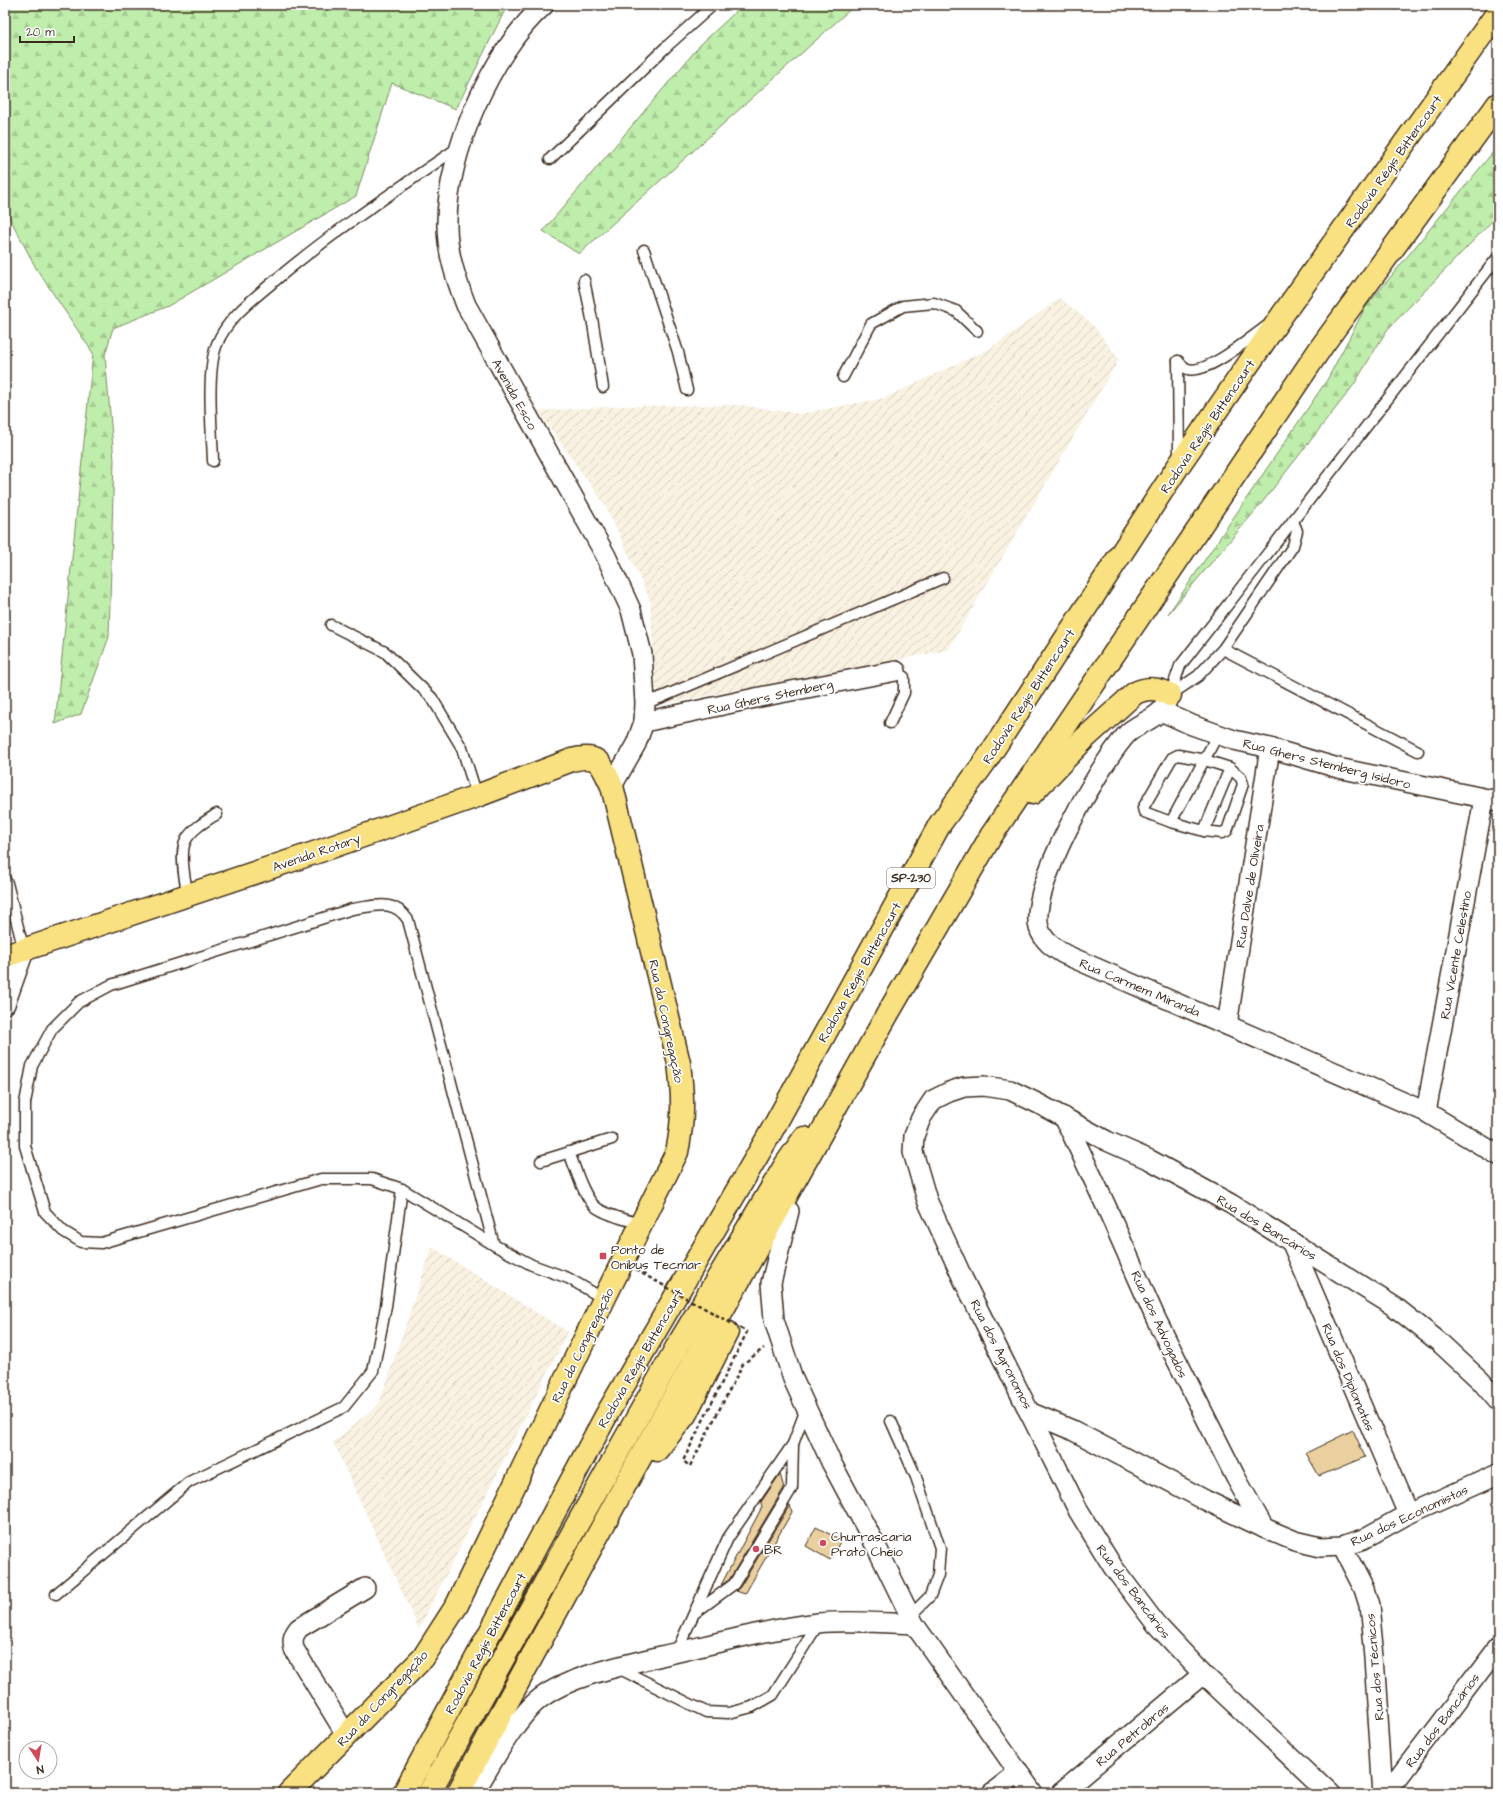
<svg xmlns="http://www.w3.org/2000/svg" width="1503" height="1798" font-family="'Architects Daughter',sans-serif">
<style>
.industrial{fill:url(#industrial-furrows)}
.forest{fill:url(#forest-firs);stroke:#7d8c64}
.building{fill:#ead09f;stroke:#3b2a1e}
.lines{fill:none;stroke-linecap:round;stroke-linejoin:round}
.lane-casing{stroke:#3b2a1e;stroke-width:13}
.street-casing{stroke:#3b2a1e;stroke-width:22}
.primary-casing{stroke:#3b2a1e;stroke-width:25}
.highway-casing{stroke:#3b2a1e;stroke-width:25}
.path{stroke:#3b2a1e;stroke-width:2.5;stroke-dasharray:4 3;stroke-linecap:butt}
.lane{stroke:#fff;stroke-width:10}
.street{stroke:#fff;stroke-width:19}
.primary{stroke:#f9e181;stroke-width:22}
.highway{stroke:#f9e181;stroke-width:22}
.path-bridge{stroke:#3b2a1e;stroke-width:2.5;stroke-dasharray:4 3;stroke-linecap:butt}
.poi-dot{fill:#d1495b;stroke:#fff;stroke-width:1.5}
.labels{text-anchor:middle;stroke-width:3.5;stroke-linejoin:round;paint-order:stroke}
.shield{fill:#fff;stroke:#766a62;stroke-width:1}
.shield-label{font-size:12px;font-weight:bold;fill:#3b2a1e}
.street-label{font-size:13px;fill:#3b2a1e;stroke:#fff}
.poi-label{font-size:13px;fill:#3b2a1e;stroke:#fff;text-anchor:start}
</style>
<defs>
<pattern id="industrial-furrows" width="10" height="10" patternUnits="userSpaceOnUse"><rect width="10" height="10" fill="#f9f1e2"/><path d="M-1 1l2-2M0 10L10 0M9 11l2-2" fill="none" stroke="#d6cfc1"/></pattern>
<pattern id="forest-firs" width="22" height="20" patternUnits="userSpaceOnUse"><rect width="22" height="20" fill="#bfedab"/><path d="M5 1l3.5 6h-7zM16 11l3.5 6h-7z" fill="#a5cb93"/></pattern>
</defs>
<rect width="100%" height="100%" fill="#fff"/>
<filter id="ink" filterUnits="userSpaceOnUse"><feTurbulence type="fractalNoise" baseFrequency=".025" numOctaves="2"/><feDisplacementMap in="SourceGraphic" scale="8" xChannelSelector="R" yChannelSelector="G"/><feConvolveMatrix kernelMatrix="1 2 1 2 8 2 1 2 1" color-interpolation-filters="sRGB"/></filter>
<g filter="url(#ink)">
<g class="industrial">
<path d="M1060,298L1092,324L1119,359L948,650L669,703L656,689L650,600L605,505L538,411L625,406L741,405L800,414L884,398L991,348Z"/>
<path d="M432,1247L568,1332L419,1629L333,1442L379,1404Z"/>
</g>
<g class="forest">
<path d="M5,5H509L506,8L456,109L392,83L356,196L168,306L113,328L105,355L114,460L109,637L81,714L55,724L93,353L36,268L5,209Z"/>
<path d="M743,5H855L579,254L543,231L701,44Z"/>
<path d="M1498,146V215L1387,330L1353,386L1261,504L1168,614L1327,380L1365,308Z"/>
</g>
<g class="building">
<path d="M1353,1430L1365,1457L1319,1476L1306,1453Z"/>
<path d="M780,1474L784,1488L729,1580L721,1585L762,1507L761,1502Z"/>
<path d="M790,1505L792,1512L745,1594L736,1591L740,1587Z"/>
<path d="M816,1527L841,1540L830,1560L806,1546Z"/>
</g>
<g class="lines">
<g class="lane-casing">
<g id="lane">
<path d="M550,159L666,47L713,5"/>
<path d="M644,250L678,352L687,390"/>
<path d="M584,280L593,324L603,387"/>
<path d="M1178,361C1180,363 1184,368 1188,369C1207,375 1251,337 1267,326"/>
<path d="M1178,361L1179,457"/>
<path d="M843,377L871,324L903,306L934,303L956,311L977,331"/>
<path d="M213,461C212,431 206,370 217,344C228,316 256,297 278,278C335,230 398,189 459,147"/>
<path d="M331,625L385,652L432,698L462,748L477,796"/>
<path d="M1223,649L1418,751"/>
<path d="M1170,695L1180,666L1498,257"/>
<path d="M1170,695L1198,676L1223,649L1293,546L1297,531L1293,521"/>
<path d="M645,703L662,697L943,578"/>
<path d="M890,723L904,693V677L896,671"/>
<path d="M1178,755L1205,760L1230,768L1204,831L1171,822L1144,812L1143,808L1172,758Z"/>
<path d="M1171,822L1218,734"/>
<path d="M1204,831L1222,833L1227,831L1243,784L1241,778L1230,768"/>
<path d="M5,880L7,883L24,951"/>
<path d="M188,896C185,882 179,853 186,840C192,829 206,821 217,814"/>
<path d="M569,1152C575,1167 584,1199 597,1208C609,1216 627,1220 641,1224"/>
<path d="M541,1161L612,1139"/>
<path d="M494,1245L408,920C394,898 375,906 352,909L111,985L79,1002L52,1029L32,1066L25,1103V1146L45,1212L63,1231L81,1242L101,1243L321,1179H372L402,1189L494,1245L532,1265L568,1278L604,1299"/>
<path d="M891,1421L916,1477L940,1548L938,1575L930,1596L910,1616"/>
<path d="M56,1594L189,1482L344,1407L373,1371L386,1306L402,1189"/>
<path d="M696,1612L734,1584L792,1488L793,1444"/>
<path d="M676,1653L728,1538L793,1444L806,1409"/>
<path d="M618,1668L706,1712L729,1713L752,1707L773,1695L819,1623"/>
</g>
</g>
<g class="street-casing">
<g id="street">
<path d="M544,5C491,52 446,155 447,225C447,253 456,279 466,305L606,556L631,610L642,654L645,703L644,722L636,744L612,786"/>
<path d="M1170,695C1167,700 1164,707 1161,711C1151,721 1135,725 1126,735C1098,767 1028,888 1039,928C1043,941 1054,948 1064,954L1426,1112L1498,1155"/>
<path d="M1161,711L1192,725L1234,740L1270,748L1338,768L1498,801"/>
<path d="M644,722L760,697L896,671"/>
<path d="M5,1004L24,951"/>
<path d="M1227,1025L1270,748"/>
<path d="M1426,1112L1484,799"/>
<path d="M1064,1117L1106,1206L1156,1319L1236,1478L1264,1528"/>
<path d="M789,1211L771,1283L774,1320L793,1379L831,1462L877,1548L914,1624L1033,1793"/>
<path d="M1291,1241L1408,1514"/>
<path d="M1029,1412L1072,1430L1205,1500L1264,1528L1295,1541L1321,1547L1342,1546L1363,1539L1408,1514L1498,1474"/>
<path d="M1342,1546L1364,1589L1369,1605L1374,1657L1383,1793"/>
<path d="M347,1736L294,1649C292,1640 293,1635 299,1628L365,1588"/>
<path d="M474,1793C490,1766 517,1715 542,1697C571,1676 625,1665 661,1656C714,1644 764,1630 818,1623C849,1620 883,1623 914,1624"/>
<path d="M992,1793L1019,1772"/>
<path d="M1061,1793L1203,1674"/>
<path d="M1329,1793L1203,1674L1156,1624L1113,1567L1079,1512L963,1279L927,1200L913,1152L914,1136L921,1118L933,1100L949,1092L964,1087L984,1086L1010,1090L1039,1104L1107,1141L1150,1160L1231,1204L1395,1307L1438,1341L1481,1381L1498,1401"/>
<path d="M1387,1793L1498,1647"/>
</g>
</g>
<g class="primary-casing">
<path id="primary" d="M5,956L320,851L477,796L572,760C600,753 601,764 612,786L679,1063C683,1096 684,1119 677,1152L604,1299L457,1605L423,1658L289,1793"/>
</g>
<g class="highway-casing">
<g id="highway">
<path d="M1032,793L1085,738L1135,693C1148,687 1158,688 1170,695"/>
<path d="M657,1450L685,1415L727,1332"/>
<path d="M404,1793L607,1414L771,1132L940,824L987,759L1179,465L1283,314L1498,12"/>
<path d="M429,1793L578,1523L678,1345L786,1164L804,1138"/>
<path d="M458,1793L625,1485L887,1015L991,836L1322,346L1498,104"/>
</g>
</g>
<path class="path" d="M690,1466L743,1364L764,1348"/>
<use href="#lane" class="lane"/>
<use href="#street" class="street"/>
<use href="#primary" class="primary"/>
<use href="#highway" class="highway"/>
<path class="path-bridge" d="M636,1270L747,1332L683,1461L690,1466"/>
</g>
</g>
<g class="poi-dot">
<rect x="599" y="1252" width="8" height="8" rx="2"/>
<circle cx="823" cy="1543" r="4"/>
<circle cx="756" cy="1549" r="4"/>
</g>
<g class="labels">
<rect class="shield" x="887" y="868" width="48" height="20" rx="3"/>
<g class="shield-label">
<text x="911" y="882">SP-230</text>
</g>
<g class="street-label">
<text transform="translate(1393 161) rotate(-55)" y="5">Rodovia Régis Bittencourt</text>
<text transform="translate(515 394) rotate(61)" y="5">Avenida Esco</text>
<text transform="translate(1207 426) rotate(-56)" y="5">Rodovia Régis Bittencourt</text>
<text transform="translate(770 696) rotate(-12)" y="5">Rua Ghers Stemberg</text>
<text transform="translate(1028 696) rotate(-57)" y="5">Rodovia Régis Bittencourt</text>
<text transform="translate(1327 763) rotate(14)" y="5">Rua Ghers Stemberg Isidoro</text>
<text transform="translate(316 852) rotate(-19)" y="5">Avenida Rotary</text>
<text transform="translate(1249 886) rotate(-81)" y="5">Rua Dalve de Oliveira</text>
<text transform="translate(1455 955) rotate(-80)" y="5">Rua Vicente Celestino</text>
<text transform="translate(859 972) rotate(-61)" y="5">Rodovia Régis Bittencourt</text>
<text transform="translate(1140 987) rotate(23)" y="5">Rua Carmem Miranda</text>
<text transform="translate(667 1021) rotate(78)" y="5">Rua da Congregação</text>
<text transform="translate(1267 1227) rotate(31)" y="5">Rua dos Bancários</text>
<text transform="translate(1160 1324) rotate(65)" y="5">Rua dos Advogados</text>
<text transform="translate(582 1345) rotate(-64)" y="5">Rua da Congregação</text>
<text transform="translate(1002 1354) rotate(63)" y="5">Rua dos Agronomos</text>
<text transform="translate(640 1358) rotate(-60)" y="5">Rodovia Régis Bittencourt</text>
<text transform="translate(1349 1377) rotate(67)" y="5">Rua dos Diplomatas</text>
<text transform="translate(1409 1515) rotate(-25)" y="5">Rua dos Economistas</text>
<text transform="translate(1134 1591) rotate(53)" y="5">Rua dos Bancários</text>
<text transform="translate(485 1643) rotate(-62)" y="5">Rodovia Régis Bittencourt</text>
<text transform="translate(1374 1667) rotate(-95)" y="5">Rua dos Técnicos</text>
<text transform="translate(382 1698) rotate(-47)" y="5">Rua da Congregação</text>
<text transform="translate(1442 1720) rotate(-53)" y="5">Rua dos Bancários</text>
<text transform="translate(1132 1734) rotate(-40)" y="5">Rua Petrobras</text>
</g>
<g class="poi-label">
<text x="611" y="1254">Ponto de<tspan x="611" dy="15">Onibus Tecmar</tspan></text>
<text x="831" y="1541">Churrascaria<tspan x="831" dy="15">Prato Cheio</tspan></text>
<text x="764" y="1554">BR</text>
</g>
</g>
<rect width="1503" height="1798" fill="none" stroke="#fff" stroke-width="20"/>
<rect x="10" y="10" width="1483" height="1778" fill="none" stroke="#3b2a1e" stroke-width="1.5" filter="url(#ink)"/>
<g transform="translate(38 1760) rotate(168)"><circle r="19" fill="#ffffff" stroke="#b1aaa5"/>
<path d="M0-3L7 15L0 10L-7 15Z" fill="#d1495b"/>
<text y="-6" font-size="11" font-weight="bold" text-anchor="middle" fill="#3b2a1e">N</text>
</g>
<path d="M20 36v6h54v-6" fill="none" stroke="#3b2a1e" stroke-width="2"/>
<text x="26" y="36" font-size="12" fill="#3b2a1e" stroke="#ffffff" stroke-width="3" paint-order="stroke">20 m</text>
</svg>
